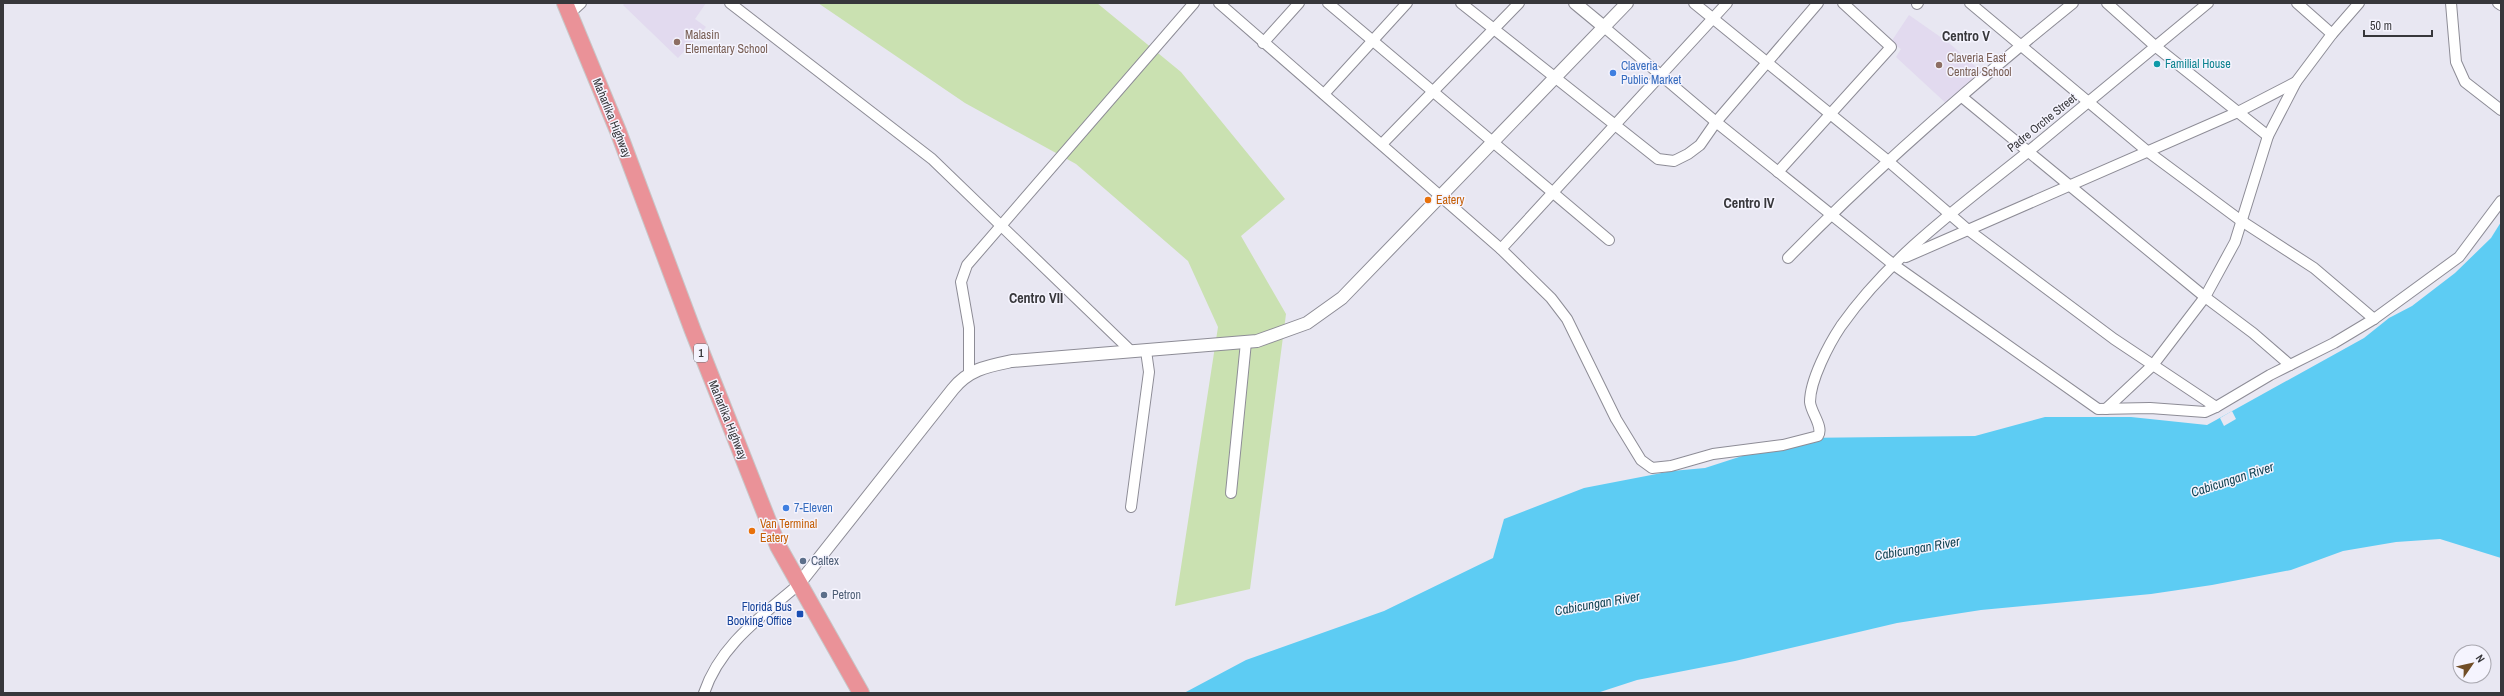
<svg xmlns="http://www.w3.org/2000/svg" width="2504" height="696" font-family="'Archivo Narrow',sans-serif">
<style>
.education{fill:#e2daef}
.green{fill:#cae1b1}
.water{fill:#5dccf3}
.pier{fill:#e8e7f2}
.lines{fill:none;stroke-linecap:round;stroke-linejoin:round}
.minor-casing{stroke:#8d8c96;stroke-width:12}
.tertiary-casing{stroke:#8d8c96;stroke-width:14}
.trunk-casing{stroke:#c7c7c8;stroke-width:18}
.minor{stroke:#fff;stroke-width:10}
.tertiary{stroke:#fff;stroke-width:12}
.trunk{stroke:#ea9298;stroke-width:16}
.education-dot{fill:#8d6e63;stroke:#f5f4fe;stroke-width:1.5}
.culture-dot{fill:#0f9aa8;stroke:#f5f4fe;stroke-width:1.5}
.shop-dot{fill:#3f7fe0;stroke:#f5f4fe;stroke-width:1.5}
.food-dot{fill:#e8710a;stroke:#f5f4fe;stroke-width:1.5}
.service-dot{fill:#5c6f8a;stroke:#f5f4fe;stroke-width:1.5}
.transit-dot{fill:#1a4fb4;stroke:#f5f4fe;stroke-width:1.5}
.labels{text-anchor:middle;stroke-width:3;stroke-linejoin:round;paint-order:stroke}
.shield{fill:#f5f4fe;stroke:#707076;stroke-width:1}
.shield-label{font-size:11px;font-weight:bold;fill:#37373b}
.education-label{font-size:12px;fill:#785e54;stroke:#f5f4fe;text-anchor:start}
.culture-label{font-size:12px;fill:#0d838f;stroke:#f5f4fe;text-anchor:start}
.shop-label{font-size:12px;fill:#366cbe;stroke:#f5f4fe;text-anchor:start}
.street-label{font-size:12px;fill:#37373b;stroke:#f5f4fe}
.food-label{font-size:12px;fill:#c56008;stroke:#f5f4fe;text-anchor:start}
.service-label{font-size:12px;fill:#4e5e75;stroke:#f5f4fe;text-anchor:start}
.transit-label{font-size:12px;fill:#164399;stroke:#f5f4fe;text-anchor:end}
.water-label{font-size:13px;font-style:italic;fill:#124353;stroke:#f5f4fe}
.quarter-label{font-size:14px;font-weight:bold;fill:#37373b;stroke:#f5f4fe}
</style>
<rect width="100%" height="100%" fill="#e8e7f2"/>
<g class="education">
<path d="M625,3H706L695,19L706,27L678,58L623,5Z"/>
<path d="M1909,15L1949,43L1983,73L1949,106L1896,57L1901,49L1891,42Z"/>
</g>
<path class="green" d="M818,3H1097L1181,72L1285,199L1241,236L1286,314L1250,589L1175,606L1218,327L1188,261L1076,164L965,103Z"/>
<path class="water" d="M2501,222V558L2440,539L2396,542L2343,551L2291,570L2212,585L2151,594L1981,610L1897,623L1735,661L1637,680L1597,693H1184L1246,660L1384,611L1493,558L1504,519L1584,488L1672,471L1705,468L1798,438L1975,436L2045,417H2131L2207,425L2364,338L2389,318L2412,306L2455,273L2491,238Z"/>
<path class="pier" d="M2232,411L2236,419L2224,426L2220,418Z"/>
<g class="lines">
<g class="minor-casing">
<g id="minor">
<path d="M730,3L932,159L1132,352"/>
<path d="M1219,3L1501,249"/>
<path d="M1328,3L1609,240"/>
<path d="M1461,3L1658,159L1674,161L1688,154L1700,145L1716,122L1818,3"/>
<path d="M1694,3L1888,161L1967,229L2114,339L2216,407"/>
<path d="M1727,3L1501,249L1551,298L1567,319L1616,419L1641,460L1652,468L1671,466L1713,454L1783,445L1818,436C1824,427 1811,413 1810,402C1810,380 1829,344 1841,326C1891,255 1962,205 2029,151C2089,102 2148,52 2208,3"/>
<path d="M1970,3L2147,151L2240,220L2314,268L2374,319"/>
<path d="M2107,3L2155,46L2268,136"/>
<path d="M2297,3L2332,34"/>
<path d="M2451,3L2456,62L2465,82L2501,110"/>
<path d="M2498,3L2501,5"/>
<path d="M1917,4L1918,3"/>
<path d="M569,14L581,3"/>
<path d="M1604,27L1716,122L1894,265L2098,409L2150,408L2205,412L2216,407L2270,375L2334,343L2374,319L2459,257L2501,201"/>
<path d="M1263,43L1299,3"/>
<path d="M1324,94L1407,3"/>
<path d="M1962,97L2205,297L2253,333L2290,365"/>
<path d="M1382,144L1519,3"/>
<path d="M1778,172L1891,47L1843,3"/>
<path d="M1906,257L2238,112L2296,82L2332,34L2359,3"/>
<path d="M1788,258C1877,167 1974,83 2073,3"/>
<path d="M969,373V328L961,282L967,265L1194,3"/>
<path d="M2106,409L2153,365L2205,297L2235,242L2268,136L2296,82"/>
<path d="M1231,493L1246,342"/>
<path d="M1131,507L1149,372L1146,351"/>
<path d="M704,693C720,645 761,617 798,585"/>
</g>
</g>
<g class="tertiary-casing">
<g id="tertiary">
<path d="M1575,3L1604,27"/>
<path d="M798,585L953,389C969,369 988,366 1012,361L1257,341L1307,323L1342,298L1627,3"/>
</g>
</g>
<g class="trunk-casing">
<path id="trunk" d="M565,3L618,131L693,331L778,546L861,693"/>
</g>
<use href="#minor" class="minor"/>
<use href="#tertiary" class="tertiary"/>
<use href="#trunk" class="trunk"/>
</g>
<g class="education-dot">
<circle cx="677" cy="42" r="4"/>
<circle cx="1939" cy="65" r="4"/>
</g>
<circle class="culture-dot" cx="2157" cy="64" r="4"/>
<g class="shop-dot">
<circle cx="1613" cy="73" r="4"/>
<circle cx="786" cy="508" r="4"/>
</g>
<g class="food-dot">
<circle cx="1428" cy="200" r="4"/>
<circle cx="752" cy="531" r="4"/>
</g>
<g class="service-dot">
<circle cx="803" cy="561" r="4"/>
<circle cx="824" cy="595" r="4"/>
</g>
<rect class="transit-dot" x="796" y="610" width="8" height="8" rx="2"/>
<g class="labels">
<rect class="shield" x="694" y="344" width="14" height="18" rx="3"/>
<g class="shield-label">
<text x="701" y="357">1</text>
</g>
<g class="education-label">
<text x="685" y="39">Malasin<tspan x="685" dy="14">Elementary School</tspan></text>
<text x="1947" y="62">Claveria East<tspan x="1947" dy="14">Central School</tspan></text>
</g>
<g class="culture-label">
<text x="2165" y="68">Familial House</text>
</g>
<g class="shop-label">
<text x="1621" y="70">Claveria<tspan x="1621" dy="14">Public Market</tspan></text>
<text x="794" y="512">7-Eleven</text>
</g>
<g class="street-label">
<text transform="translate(612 118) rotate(68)" y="4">Maharlika Highway</text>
<text transform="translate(2042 123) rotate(-39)" y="4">Padre Orche Street</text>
<text transform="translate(728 420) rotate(68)" y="4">Maharlika Highway</text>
</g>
<g class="food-label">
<text x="1436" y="204">Eatery</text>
<text x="760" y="528">Van Terminal<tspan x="760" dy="14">Eatery</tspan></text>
</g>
<g class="service-label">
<text x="811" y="565">Caltex</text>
<text x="832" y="599">Petron</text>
</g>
<g class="transit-label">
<text x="792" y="611">Florida Bus<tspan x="792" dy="14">Booking Office</tspan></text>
</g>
<g class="water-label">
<text transform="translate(2232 479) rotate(-18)" y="5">Cabicungan River</text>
<text transform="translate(1917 548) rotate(-10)" y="5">Cabicungan River</text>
<text transform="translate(1597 603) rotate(-10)" y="5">Cabicungan River</text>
</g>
<g class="quarter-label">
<text x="1966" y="41">Centro V</text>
<text x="1749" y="208">Centro IV</text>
<text x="1036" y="303">Centro VII</text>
</g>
</g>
<rect width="2504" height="696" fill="none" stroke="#37373b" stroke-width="8"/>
<g transform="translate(2472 664) rotate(56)"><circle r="19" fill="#f5f4fe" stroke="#a9a8b0"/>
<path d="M0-3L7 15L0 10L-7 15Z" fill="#714e27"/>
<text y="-6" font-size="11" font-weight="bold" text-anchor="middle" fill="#37373b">N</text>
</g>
<path d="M2364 30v6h68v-6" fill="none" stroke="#37373b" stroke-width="2"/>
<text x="2370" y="30" font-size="12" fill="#37373b" stroke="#f5f4fe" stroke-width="3" paint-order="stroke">50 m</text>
</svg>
